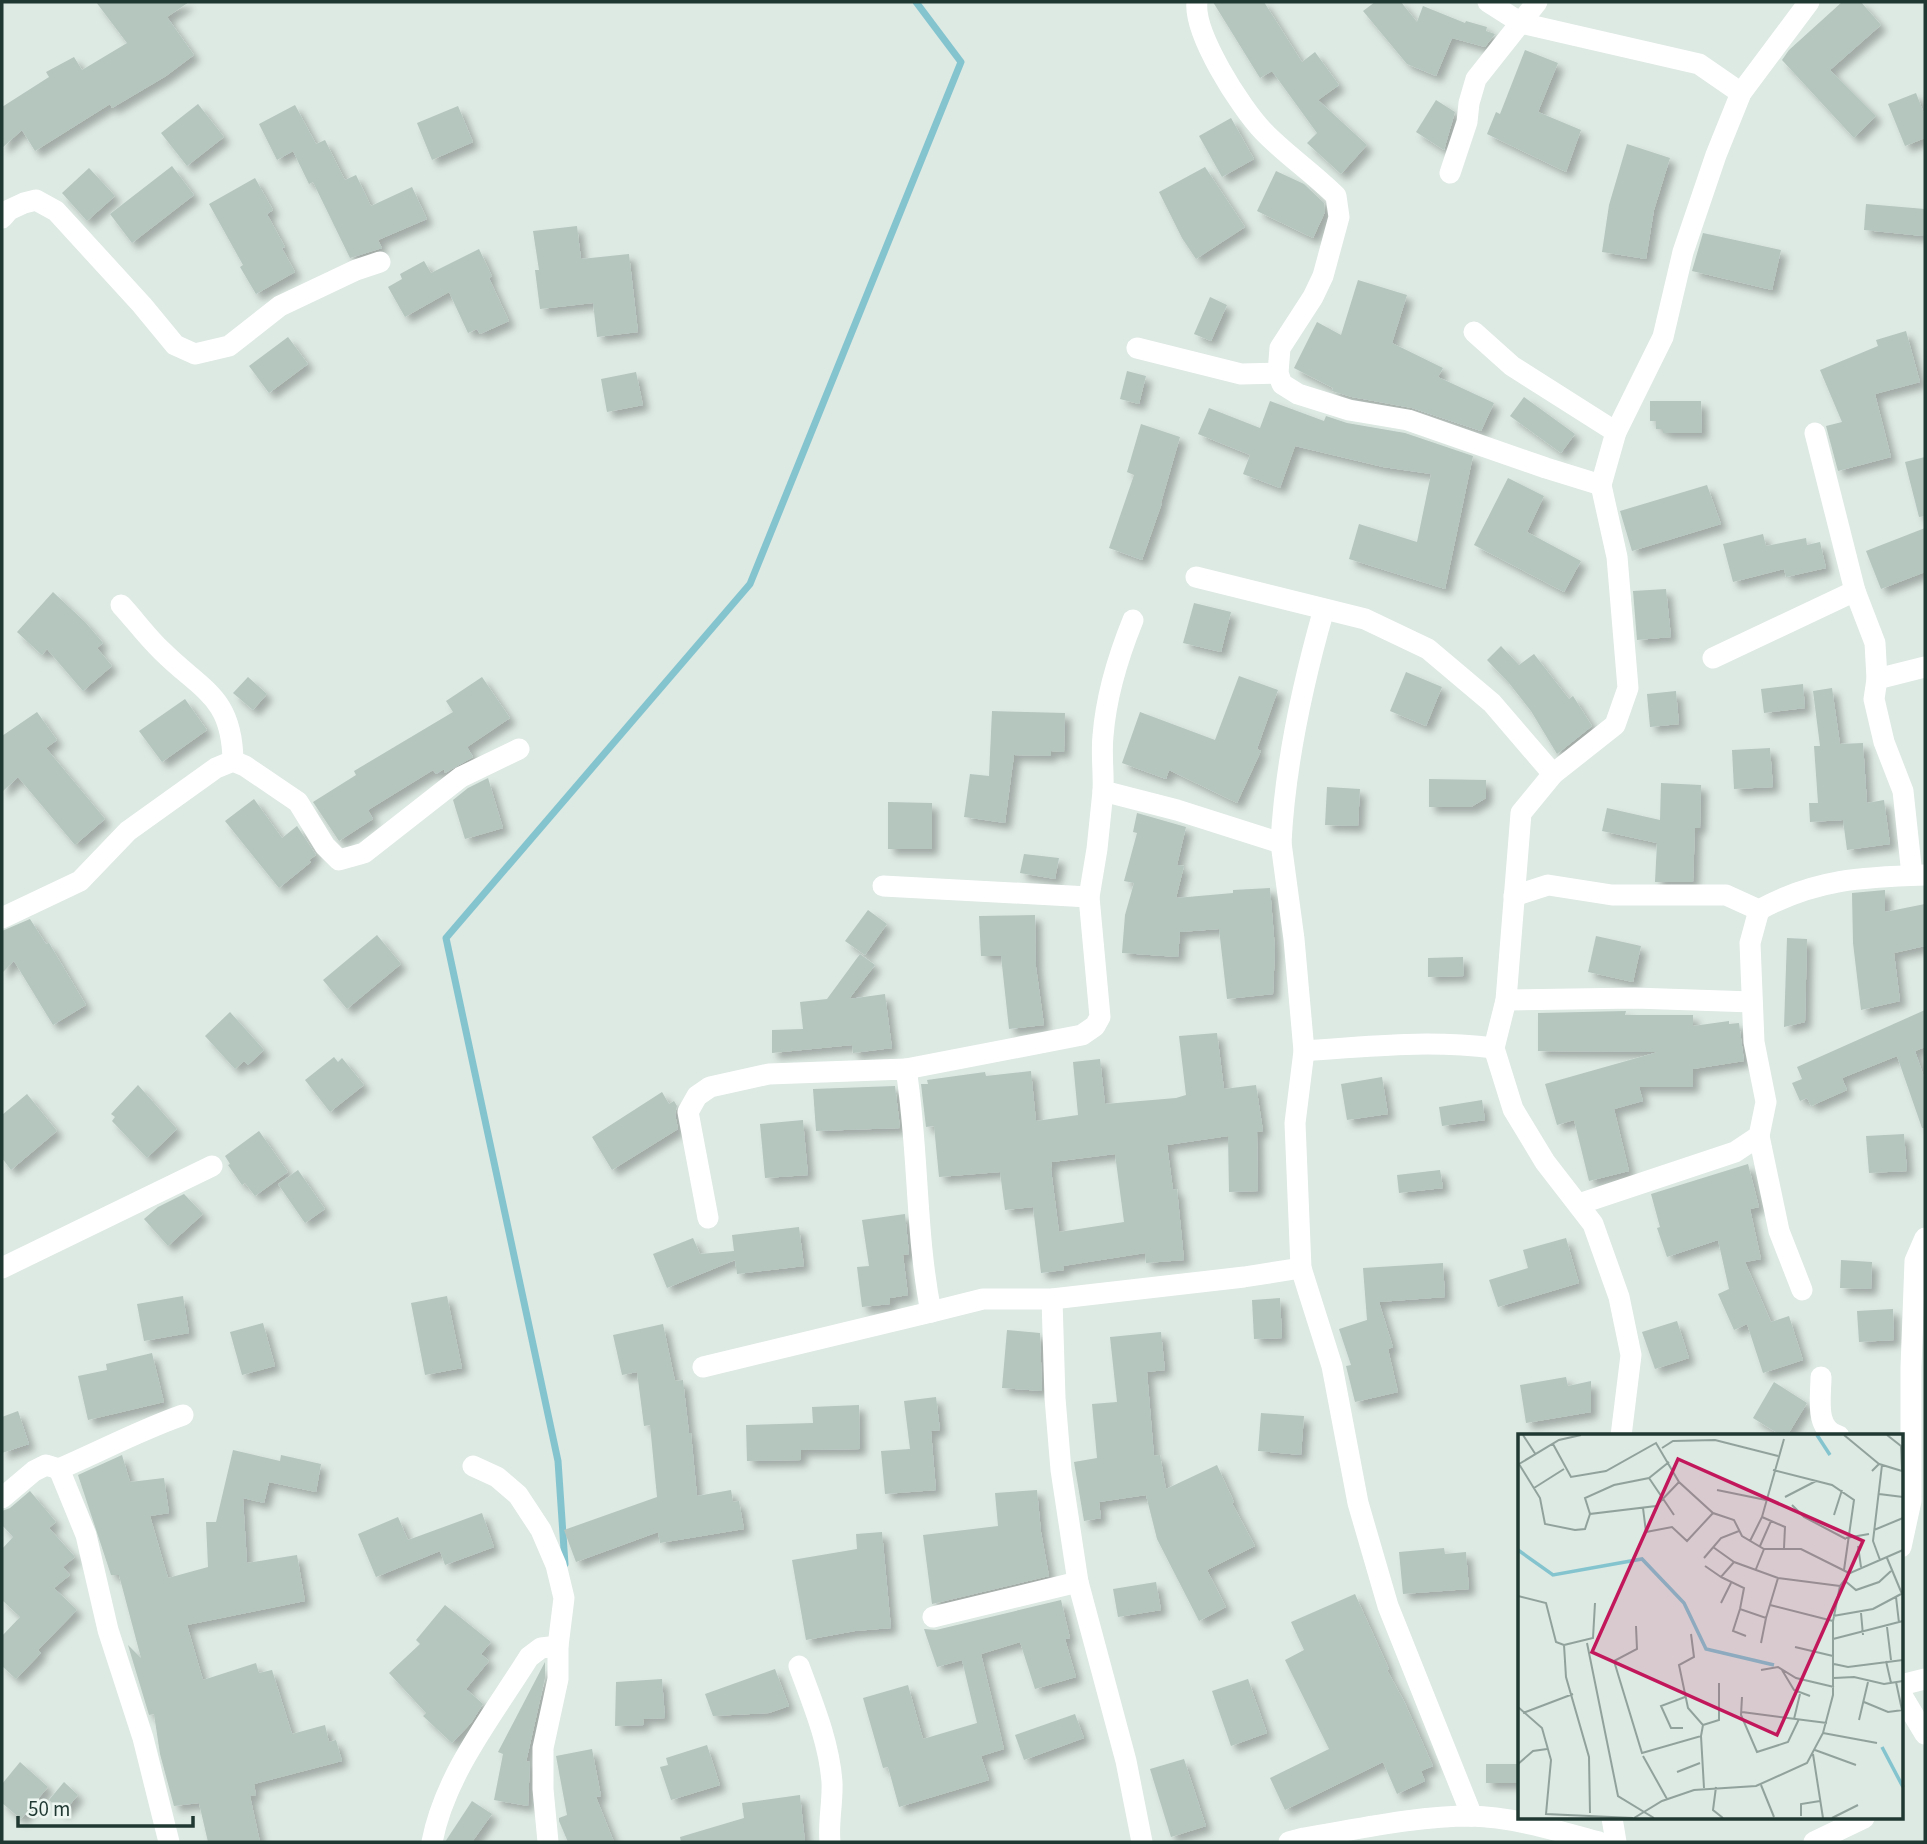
<svg xmlns="http://www.w3.org/2000/svg" width="1927" height="1844" font-family="'Source Sans 3',sans-serif">
<style>
.lines{fill:none;stroke-linecap:round;stroke-linejoin:round}
.stream{stroke:#84c4cf;stroke-width:7}
.building{fill:#b5c6bf;fill-rule:evenodd;filter:url(#shadow)}
.minor{stroke:#fff;stroke-width:21}
.inset-river{fill:none;stroke:#84c4cf;stroke-width:3.5}
.inset-road{fill:none;stroke:#91a29c;stroke-width:2}
.view{fill:#c2185b;fill-opacity:0.15;stroke:#c2185b;stroke-width:3.5}
.inset-edge{fill:none;stroke:#1f3831;stroke-width:3.5}
</style>
<defs>
<filter id="shadow"><feDropShadow dx="6" dy="6" stdDeviation="3.5" flood-color="#0004"/></filter>
</defs>
<rect width="100%" height="100%" fill="#dde9e3"/>
<g class="lines">
<path class="stream" d="M565,1564L558,1461L446,938L750,584L961,62L916,2"/>
</g>
<g class="building">
<path d="M96,2H189L167,17L194,55L166,76L112,108L110,104L35,151L22,130L2,148V107L49,77L46,72L74,57L82,70L127,43Z"/>
<path d="M1213,2H1264L1302,62L1315,52L1339,85L1318,100L1367,145L1341,174L1307,143L1317,133L1272,71L1260,78Z"/>
<path d="M1375,2H1401L1417,22L1423,6L1465,23L1466,21L1487,27L1486,31L1495,34L1485,47L1452,38L1436,76L1407,64L1363,11Z"/>
<path d="M1842,2H1861L1881,25L1830,70L1876,116L1854,138L1782,60L1789,50Z"/>
<path d="M1525,50L1558,63L1538,112L1581,130L1566,172L1487,134L1496,112L1500,114Z"/>
<path d="M1916,93L1925,116V138L1905,146L1888,104Z"/>
<path d="M1436,100L1455,112L1444,150L1416,132Z"/>
<path d="M198,104L224,137L187,166L161,133Z"/>
<path d="M295,105L316,144L325,140L345,180L356,175L371,206L412,187L427,219L378,240L382,248L350,258L313,182L309,184L293,151L277,160L259,124Z"/>
<path d="M458,106L473,142L432,160L417,123Z"/>
<path d="M1231,118L1254,159L1222,177L1199,136Z"/>
<path d="M1627,144L1670,158L1654,210L1646,259L1602,252L1609,205Z"/>
<path d="M172,166L194,195L132,243L110,214Z"/>
<path d="M1205,167L1245,227L1196,259L1182,238L1159,192Z"/>
<path d="M89,168L115,196L87,221L62,193Z"/>
<path d="M1276,171L1304,184L1324,203L1325,212L1313,238L1257,211Z"/>
<path d="M255,178L273,210L267,214L285,247L282,248L295,272L256,294L240,267L243,265L209,204Z"/>
<path d="M1866,204L1925,209L1923,236L1864,230Z"/>
<path d="M577,226L581,259L629,254L638,332L597,337L593,303L540,309L535,270H539L533,231Z"/>
<path d="M1703,233L1781,250L1772,290L1692,271Z"/>
<path d="M479,249L492,276L489,278L509,321L480,334L477,329L468,333L449,292L405,317L388,287L402,279L400,274L424,261L431,273Z"/>
<path d="M1358,280L1407,295L1392,343L1443,368L1438,377L1494,403L1481,431L1412,408L1352,397L1332,391L1333,388L1294,368L1317,322L1341,335Z"/>
<path d="M1210,297L1227,305L1211,341L1194,334Z"/>
<path d="M1906,331L1920,382L1875,394L1891,457L1838,471L1826,426L1842,422L1820,370L1878,346L1876,340Z"/>
<path d="M288,337L308,364L269,393L249,366Z"/>
<path d="M1127,371L1146,376L1139,404L1120,399Z"/>
<path d="M636,372L643,405L607,412L601,379Z"/>
<path d="M1524,397L1575,434L1561,453L1510,416Z"/>
<path d="M1270,401L1324,421L1326,416L1347,423L1405,433L1473,456L1445,589L1349,559L1359,524L1417,542L1431,474L1383,467L1295,446L1280,488L1243,474L1250,455L1198,434L1209,408L1260,428Z"/>
<path d="M1650,401H1701L1702,433H1663V429H1656V421H1650Z"/>
<path d="M1141,424L1180,437L1161,503H1162L1142,560L1109,548L1134,475L1127,472Z"/>
<path d="M1925,457V516L1919,517L1905,462Z"/>
<path d="M1508,478L1544,496L1527,532L1581,561L1564,592L1474,545Z"/>
<path d="M1707,485L1721,524L1632,551L1620,511Z"/>
<path d="M1925,528V572L1881,589L1866,551Z"/>
<path d="M1763,534L1766,546L1806,538L1807,545L1820,542L1826,568L1786,577L1784,569L1733,582L1723,544Z"/>
<path d="M1666,589L1671,637L1637,640L1633,591Z"/>
<path d="M53,592L85,622L103,643L97,648L112,666L83,691L47,649L42,655L17,632Z"/>
<path d="M1194,603L1231,612L1221,652L1183,643Z"/>
<path d="M1501,646L1519,665L1534,654L1569,699L1573,696L1592,726L1557,754L1531,711L1509,683L1487,660Z"/>
<path d="M1406,672L1442,687L1426,726L1390,711Z"/>
<path d="M1239,676L1278,690L1257,749L1261,751L1237,803L1169,770L1166,779L1122,763L1140,712L1215,740Z"/>
<path d="M248,677L267,694L253,710L233,693Z"/>
<path d="M482,677L510,718L467,747L473,757L445,773L444,769L436,774L433,770L368,810L373,819L339,841L313,802L356,775L354,771L453,712L446,701Z"/>
<path d="M1803,684L1805,708L1764,713L1761,689Z"/>
<path d="M1832,688L1840,744L1863,743L1867,803L1884,800L1890,844L1847,850L1843,820L1810,822L1809,803H1818L1814,746H1820L1813,691Z"/>
<path d="M1676,691L1679,724L1650,727L1647,694Z"/>
<path d="M185,699L207,730L162,762L139,731Z"/>
<path d="M992,711L1065,713L1064,752L1051,751V756L1014,755L1005,823L964,817L970,774L989,776Z"/>
<path d="M37,712L57,740L46,748L105,819L75,845L18,777L2,792V736Z"/>
<path d="M1770,748L1773,787L1734,789L1732,750Z"/>
<path d="M488,778L503,828L465,839L453,800L468,788Z"/>
<path d="M1429,779L1486,780V798L1471,807H1429Z"/>
<path d="M1661,783L1701,785L1700,828H1695L1693,882H1655L1657,843L1602,831L1607,808L1660,820Z"/>
<path d="M1327,787L1360,789L1358,826L1325,825Z"/>
<path d="M254,799L282,838L297,826L316,855L309,860L311,862L279,888L225,821Z"/>
<path d="M888,802L932,803V849H888Z"/>
<path d="M1137,813L1186,827L1177,865L1184,866L1176,898L1233,893V890L1270,888L1275,949L1273,994L1227,999L1219,929L1180,932L1178,957L1122,953L1125,915L1134,883L1124,881L1137,833L1133,832Z"/>
<path d="M1024,854L1059,858L1055,879L1020,873Z"/>
<path d="M1885,890V912L1925,904V946L1894,953L1900,1001L1861,1010L1853,943L1852,893Z"/>
<path d="M868,910L887,924L865,955L845,941Z"/>
<path d="M1035,915L1036,967L1044,1025L1009,1029L1001,956H981L979,916Z"/>
<path d="M30,919L46,944L49,943L86,1005L53,1025L14,961L2,973V931Z"/>
<path d="M377,935L401,964L347,1009L323,980Z"/>
<path d="M1596,936L1641,946L1633,982L1588,972Z"/>
<path d="M1787,938L1807,939L1805,1022L1784,1027Z"/>
<path d="M860,954L875,965L849,999L885,994L892,1048L853,1053L852,1045L772,1053V1030L803,1029L800,1002L827,999Z"/>
<path d="M1463,957L1464,976L1428,977V958Z"/>
<path d="M1925,1010V1047L1915,1051L1925,1080V1128H1922L1897,1056L1842,1078L1847,1090L1811,1106L1807,1098L1800,1101L1792,1083L1802,1079L1797,1067Z"/>
<path d="M1626,1011L1625,1015H1693V1026L1729,1021V1024L1739,1023L1744,1061L1693,1069V1087H1639L1643,1101L1614,1109L1629,1171L1589,1181L1574,1120L1557,1125L1545,1084L1658,1052L1538,1051V1013Z"/>
<path d="M230,1012L264,1050L248,1065L244,1061L235,1069L205,1036Z"/>
<path d="M1217,1033L1224,1089L1256,1085L1263,1131L1257,1132L1258,1191L1229,1192L1228,1136L1167,1145L1173,1190L1177,1189L1184,1260L1146,1263L1145,1253L1063,1266L1064,1270L1041,1273L1033,1207L1005,1210L1000,1172L939,1177L934,1126L926,1127L921,1084H928L927,1080L985,1072L986,1076L1031,1071L1036,1121L1078,1115L1073,1062L1100,1059L1105,1104L1176,1098L1186,1095L1179,1036ZM1115,1154L1124,1222L1059,1232L1051,1169L1052,1162Z"/>
<path d="M334,1057L338,1062L342,1058L364,1085L330,1112L305,1080Z"/>
<path d="M1382,1077L1388,1114L1347,1120L1341,1084Z"/>
<path d="M138,1085L177,1129L147,1158L112,1121L115,1117L111,1114Z"/>
<path d="M895,1086L900,1128L816,1131L813,1089Z"/>
<path d="M662,1092L669,1104L674,1101L677,1106L675,1114L678,1129L612,1170L592,1137Z"/>
<path d="M27,1094L57,1131L11,1170L2,1158V1115Z"/>
<path d="M1482,1100L1485,1120L1442,1126L1439,1107Z"/>
<path d="M803,1120L808,1175L765,1178L760,1124Z"/>
<path d="M259,1131L288,1172L255,1196L245,1183L242,1185L228,1165L230,1164L225,1156Z"/>
<path d="M1904,1134L1907,1171L1869,1173L1866,1136Z"/>
<path d="M1748,1164L1759,1207L1750,1209L1761,1259L1745,1262L1771,1322L1789,1316L1803,1360L1763,1373L1747,1324L1734,1330L1718,1294L1729,1289L1718,1240L1667,1257L1657,1228L1660,1227L1651,1194Z"/>
<path d="M298,1170L325,1209L305,1223L278,1184Z"/>
<path d="M1440,1170L1443,1188L1399,1193L1397,1175Z"/>
<path d="M184,1194L203,1214L168,1246L144,1219L158,1207Z"/>
<path d="M905,1214L909,1254L903,1255L908,1295L890,1298V1304L862,1307L857,1267L869,1266L862,1220Z"/>
<path d="M799,1227L804,1266L737,1274L735,1260L667,1288L653,1254L693,1238L700,1254L734,1251L732,1235Z"/>
<path d="M1566,1238L1579,1283L1498,1307L1489,1280L1528,1268L1523,1250Z"/>
<path d="M1841,1260L1872,1262L1871,1289L1840,1288Z"/>
<path d="M1443,1263L1445,1297L1379,1302L1393,1347L1388,1349L1398,1392L1355,1402L1346,1366L1351,1365L1339,1329L1367,1320L1363,1268Z"/>
<path d="M183,1296L189,1333L144,1341L137,1304Z"/>
<path d="M447,1296L462,1368L425,1375L411,1303Z"/>
<path d="M1280,1298L1282,1338L1254,1339L1252,1300Z"/>
<path d="M1893,1309L1894,1340L1859,1342L1857,1311Z"/>
<path d="M1677,1321L1689,1358L1655,1369L1642,1332Z"/>
<path d="M263,1323L275,1366L242,1375L230,1332Z"/>
<path d="M663,1324L675,1381L683,1380L689,1433H691L697,1496L731,1490L733,1502L739,1501L744,1529L660,1543L658,1532L576,1562L564,1530L657,1497L650,1425L644,1426L637,1372L622,1375L613,1335Z"/>
<path d="M1007,1330L1040,1333L1042,1391L1002,1388Z"/>
<path d="M1161,1332L1165,1370L1147,1372L1154,1456L1160,1455L1166,1489L1217,1465L1234,1502L1232,1503L1255,1546L1207,1570L1226,1607L1199,1621L1157,1539L1146,1495L1099,1502L1101,1518L1084,1521L1074,1462L1097,1458L1092,1404L1117,1402L1110,1337Z"/>
<path d="M152,1353L164,1402L88,1420L78,1376L107,1370L106,1364Z"/>
<path d="M1566,1377L1568,1386L1591,1381V1412L1526,1423L1520,1385Z"/>
<path d="M1774,1382L1807,1403L1787,1436H1782L1753,1418Z"/>
<path d="M936,1397L940,1430L931,1431L936,1490L885,1494L881,1451L910,1449L904,1401Z"/>
<path d="M859,1405L860,1449L801,1450V1460L747,1461L746,1425L813,1423L812,1407Z"/>
<path d="M18,1411L29,1444L2,1453V1417Z"/>
<path d="M1261,1413L1304,1416L1301,1455L1258,1451Z"/>
<path d="M233,1450L280,1461L281,1455L321,1464L316,1492L269,1482L264,1503L243,1498L247,1563L297,1555L305,1601L187,1625L203,1680L256,1663L259,1673L272,1670L292,1734L325,1725L329,1742L336,1740L342,1761L254,1784L256,1795L250,1796L260,1842H208L199,1803L174,1806L160,1754L154,1714L149,1715L128,1645L141,1658L119,1575H111L78,1475L122,1455L130,1482L164,1478L169,1513L150,1516L168,1578L208,1567L206,1522H216Z"/>
<path d="M1037,1490L1041,1532L1049,1576L932,1604L923,1535L998,1526L995,1493Z"/>
<path d="M30,1491L56,1522L49,1528L75,1557L63,1567L70,1575L54,1588L77,1610L38,1650L41,1653L16,1679L2,1666V1636L20,1617L2,1600V1549L13,1537L2,1525V1511L10,1508Z"/>
<path d="M482,1513L494,1547L445,1565L440,1551L376,1577L358,1534L398,1517L408,1540Z"/>
<path d="M882,1532L891,1628L855,1631L806,1640L792,1560L857,1549L856,1534Z"/>
<path d="M1444,1548L1445,1554L1466,1552L1469,1589L1403,1594L1399,1552Z"/>
<path d="M1156,1582L1161,1610L1118,1617L1113,1589Z"/>
<path d="M1355,1594L1389,1669L1387,1670L1404,1701L1433,1766L1421,1771L1425,1781L1397,1794L1383,1762L1285,1810L1270,1778L1329,1749L1285,1660L1304,1650L1291,1622Z"/>
<path d="M1061,1600L1070,1638L1065,1639L1076,1677L1035,1689L1020,1642L981,1654L1004,1749L981,1756L989,1780L899,1807L888,1767L883,1768L863,1698L908,1685L923,1739L977,1723L962,1660L937,1667L924,1629L936,1630Z"/>
<path d="M445,1605L491,1642L481,1654L489,1661L466,1689L483,1704L471,1723L452,1743L423,1716L426,1713L389,1673L420,1644L416,1640Z"/>
<path d="M545,1662V1678L526,1762L530,1761L528,1806L494,1800L503,1754L498,1752Z"/>
<path d="M775,1669L789,1706L769,1713L713,1716L705,1694Z"/>
<path d="M662,1679L665,1718L643,1719L644,1725L615,1726L616,1682Z"/>
<path d="M1248,1679L1267,1733L1231,1746L1212,1691Z"/>
<path d="M1075,1714L1084,1738L1024,1760L1015,1735Z"/>
<path d="M707,1745L720,1785L671,1800L660,1767L668,1765L666,1758Z"/>
<path d="M592,1749L601,1796L596,1797L614,1842H568L559,1821V1818L567,1815L556,1756Z"/>
<path d="M1184,1759L1206,1826L1171,1837L1150,1769Z"/>
<path d="M20,1762L48,1787L21,1819L2,1803V1784Z"/>
<rect x="1486" y="1764" width="33" height="19"/>
<path d="M64,1782L78,1795L63,1813L49,1800Z"/>
<path d="M800,1795L805,1842H681L680,1837L744,1818L742,1803Z"/>
<path d="M472,1801L492,1814L472,1842H445Z"/>
</g>
<g class="lines">
<g class="minor">
<path d="M1197,2C1193,33 1240,107 1263,131C1285,154 1313,173 1336,196L1339,217L1323,276L1313,297L1280,348L1278,373L1282,384L1298,394L1349,410L1408,420L1546,468L1601,485"/>
<path d="M1488,2L1521,23L1699,64L1741,93"/>
<path d="M1450,173L1467,122L1469,103L1476,79L1537,2"/>
<path d="M2,218L9,210L24,203L36,200L56,211L142,305L175,345L195,354L229,346L280,306L356,270L380,262"/>
<path d="M1474,332L1512,366L1616,432"/>
<path d="M1137,348L1241,374L1278,373"/>
<path d="M1815,433L1855,591L1875,643L1877,679L1874,699L1884,742L1903,791L1912,875"/>
<path d="M1196,577L1365,619L1428,649L1492,703L1553,774"/>
<path d="M121,605C135,620 147,637 162,651C202,691 232,696 233,761"/>
<path d="M1133,620C1118,657 1106,696 1103,736C1101,754 1104,773 1103,791L1177,810L1281,843L1294,939L1304,1051L1295,1123L1301,1268L1332,1366L1358,1503L1388,1606L1472,1816"/>
<path d="M1713,658L1855,591"/>
<path d="M1877,679L1925,667"/>
<path d="M1281,843C1285,764 1302,686 1324,609"/>
<path d="M883,886L1089,897"/>
<path d="M1514,896L1548,885L1612,895H1726L1759,910C1815,879 1863,877 1925,875"/>
<path d="M2,918L80,881L128,831L216,768L233,761L245,766L298,802L325,846L339,860L364,853L461,777L519,749"/>
<path d="M1506,1000L1635,998L1752,1002"/>
<path d="M1304,1051C1368,1046 1430,1040 1494,1048"/>
<path d="M906,1069L1082,1035L1095,1026L1100,1017L1089,897L1097,849L1103,791"/>
<path d="M1759,1136L1779,1231L1802,1290"/>
<path d="M1579,1204L1735,1152L1759,1136L1766,1102L1754,1042L1750,943L1759,910"/>
<path d="M708,1218L688,1112L697,1096L710,1087L769,1074L906,1069C919,1150 915,1232 931,1312L983,1299H1052L1244,1277L1301,1268"/>
<path d="M2,1268L212,1166"/>
<path d="M1052,1299L1055,1398L1061,1470L1078,1582L1126,1761L1142,1842"/>
<path d="M703,1367L931,1312"/>
<path d="M1821,1377C1821,1397 1814,1430 1839,1436"/>
<path d="M1621,1436L1631,1355L1619,1297L1593,1224L1545,1162L1513,1109L1494,1048L1506,1000L1521,813L1553,774L1615,725L1628,688L1617,557L1601,485L1616,432L1663,337L1683,252L1716,155L1741,93L1809,2"/>
<path d="M473,1466L497,1477L518,1495L541,1530L556,1565L564,1598L558,1646V1679L543,1748V1789L548,1842"/>
<path d="M59,1469L86,1535L108,1630L143,1738L169,1842"/>
<path d="M2,1498L34,1471L46,1465L59,1469C101,1451 140,1430 183,1415"/>
<path d="M1901,1547L1911,1501V1368L1915,1261L1925,1238"/>
<path d="M933,1617L1078,1582"/>
<path d="M799,1666C813,1704 829,1742 832,1782C833,1802 828,1822 830,1842"/>
<path d="M1901,1685L1925,1679"/>
<path d="M1901,1694L1925,1734"/>
<path d="M1612,1818L1616,1842"/>
<path d="M432,1842C445,1774 493,1715 529,1657L541,1648L558,1646"/>
<path d="M1289,1842L1304,1838C1359,1829 1416,1816 1471,1816C1514,1817 1558,1831 1599,1842"/>
<path d="M1814,1842L1864,1818"/>
</g>
</g>
<g transform="translate(1518 1434)">
<rect width="385" height="385" fill="#dde9e3"/>
<path class="inset-river" d="M299,1L312,21M0,116L35,141L124,125L166,169L188,215L256,231M364,313L385,353"/>
<path class="inset-road" d="M5,1L18,21M326,1L361,30M369,1L383,12L384,37M35,10L53,43L88,37L138,9L161,48L195,79L216,86L224,102L246,115H283L331,139M144,14L155,7L197,6L260,22M1,30L22,64L27,90L57,96L67,95L72,80L138,72L161,48M1,30L41,6L63,1M255,36L314,51L336,66L326,136M354,37L361,30L384,37M131,44L156,81M16,54L46,35M199,56L248,66M361,60L385,63M267,63L298,47M274,71L286,83L328,105M125,74L128,98L154,93L169,107L195,79M72,80L67,64L96,51L131,44L151,28M316,81L324,56M244,83L267,93L266,114M356,96L385,84M328,104L351,100M232,107L244,83L266,5M242,112L253,87M340,112L343,133M195,113L216,128M186,124L203,104L221,97M369,124L384,160M362,126L355,107L364,31M187,132L203,143L216,128L260,144L322,152M238,135L246,115M203,143L226,154L222,175M326,146L338,156L361,148L373,137M0,162L28,169L38,208L46,211L48,243L71,323L72,379M378,163L381,189M203,169L213,149M252,171L315,187M343,179L345,201M315,182L355,175L385,159M118,192L119,215L96,227L124,319L183,302L186,354M369,193L373,226M173,200L176,223L161,231L170,274L185,291L183,302M228,202L215,197L222,175L248,184L260,144M315,205L385,187M69,209L100,362L136,384M243,209L248,184M46,211L75,204L77,169M277,213L315,222M368,227L373,249M316,230L330,233L385,226M243,236L260,233L278,244L316,253M264,236L276,256L292,262M316,244L336,243L366,250L385,247M378,248L384,276M224,263L223,281L239,318L270,308L281,285M346,268L370,278L385,276M0,273L24,294L33,326L28,380L115,384M224,278L309,289M5,279L55,260M276,285L282,260M341,286L350,248M185,291L201,286V249M165,294H153L143,272L167,263M305,299L359,309M297,316L338,331M295,320L305,384M125,322L149,365M0,330L15,317L29,315M159,338L182,329M243,351L256,383M198,353L195,376L205,384M283,382V370L302,367M116,384L144,367L176,356L238,352L289,329L305,299L315,261V187L322,152L332,139L385,116M314,384L340,371"/>
<path class="view" d="M160,25L345,107L259,301L74,218Z"/>
<rect width="385" height="385" class="inset-edge"/>
</g>
<rect width="1927" height="1844" fill="none" stroke="#1f3831" stroke-width="7"/>
<path d="M18 1816v10h175v-10" fill="none" stroke="#1f3831" stroke-width="3.5"/>
<text x="28" y="1816" font-size="21" fill="#1f3831" stroke="#edf6f1" stroke-width="5" paint-order="stroke">50 m</text>
</svg>
